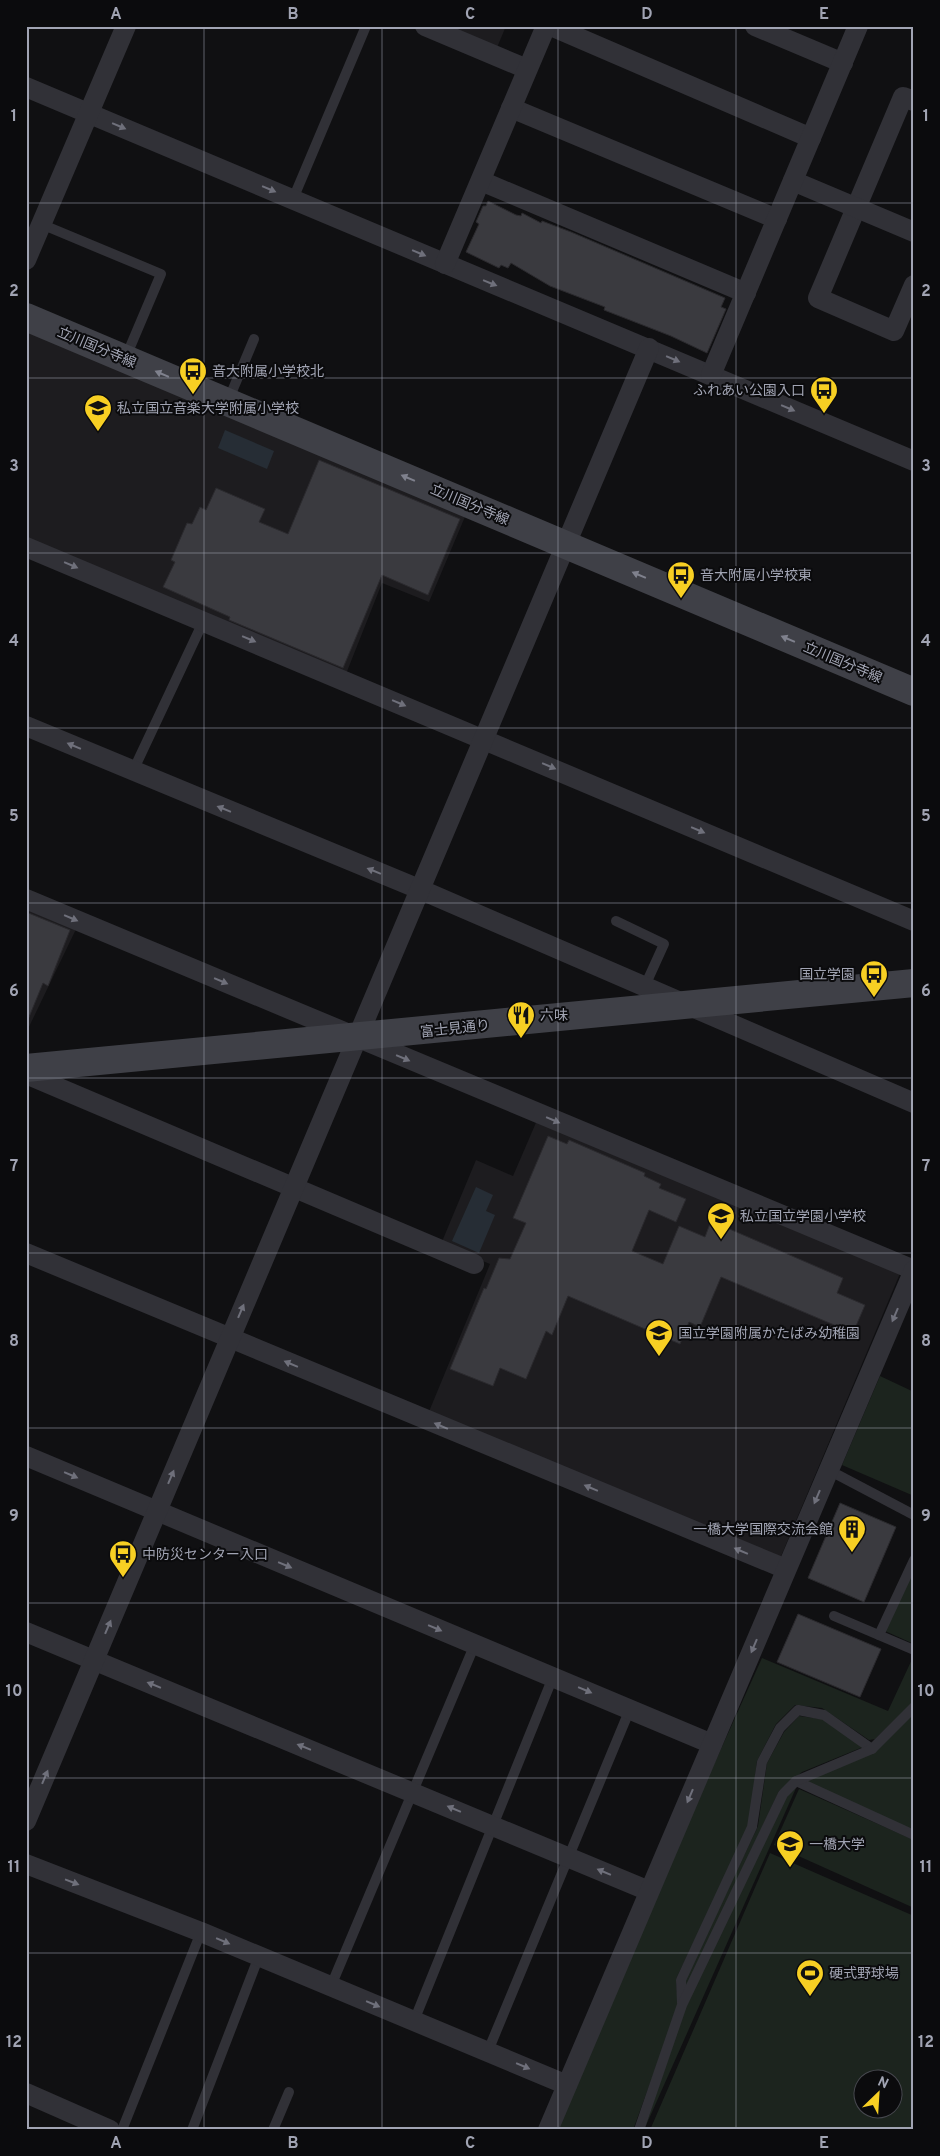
<svg xmlns="http://www.w3.org/2000/svg" width="940" height="2156" font-family="Overpass,'Noto Sans JP',sans-serif">
<style>
.built{fill:#1d1c1f}
.green{fill:#1c241e;fill-rule:evenodd}
.water{fill:#262d35}
.building{fill:#3a3a3f;stroke:#2b2a2e}
.lines{fill:none;stroke-linecap:round;stroke-linejoin:round}
.lane{stroke:#313137;stroke-width:10}
.street{stroke:#313137;stroke-width:20}
.secondary{stroke:#3f4047;stroke-width:28}
.oneway{fill:#6f707b}
.oneway2{fill:#7f818d}
.grid{fill:none;stroke:#a1a4b3;stroke-width:1;stroke-opacity:0.55}
.labels{text-anchor:middle;stroke-width:4;stroke-linejoin:round;paint-order:stroke}
.street-label{font-size:14px;fill:#a1a4b3;stroke:#0b0b0d}
.poi-label{font-size:14px;fill:#a1a4b3;stroke:#0b0b0d;text-anchor:start}
.neatline{fill:none;stroke:#a1a4b3;stroke-width:2}
.grid-label{font-size:16px;text-anchor:middle;font-weight:bold;fill:#a1a4b3}
</style>
<rect width="100%" height="100%" fill="#101012"/>
<g class="built">
<path d="M442,26H506L496,50Z"/>
<path d="M26,326L467,512L429,602L382,583L346,674L26,539Z"/>
<path d="M26,903L78,925L26,1033Z"/>
<path d="M538,1118L901,1271L779,1561L428,1414L490,1264L441,1244L476,1160L513,1176Z"/>
</g>
<g class="green">
<path d="M880,1376L914,1392V1496L842,1465Z"/>
<path d="M914,1566V1644L885,1631Z"/>
<path d="M914,1655V1701L875,1739L869,1740L822,1708L795,1705L776,1724L757,1761L749,1827L676,1979L678,2007L633,2130H549L762,1658L888,1711Z"/>
<path d="M914,1710V1832L802,1782L873,1751Z"/>
<path d="M799,1716L822,1719L863,1747L802,1772L779,1791L686,1989L685,1980L758,1826L767,1763L784,1732Z"/>
<path d="M796,1788L644,2130L685,2008L786,1796Z"/>
<path d="M799,1789L914,1840V1908L774,1845Z"/>
<path d="M770,1853L914,1916V2130H650ZM862,2078H892V2108H862Z"/>
</g>
<g class="water">
<path d="M225,430L274,451L267,469L218,448Z"/>
<path d="M476,1187L493,1195L486,1211L495,1215L479,1253L452,1241Z"/>
</g>
<g class="building">
<path d="M488,201L516,215L521,216L522,213L541,223L542,221L571,232L725,298L721,307L726,309L707,353L671,336L604,310L605,307L550,286L511,263L508,268L501,265L499,268L466,252L479,224L476,222L483,206H486Z"/>
<path d="M319,460L460,519L428,595L382,575L343,668L229,620L230,617L163,587L175,562L171,560L187,523L192,524L200,507L206,510L216,488L265,509L259,522L288,534Z"/>
<path d="M26,912L70,930L48,986L43,983L27,1022Z"/>
<path d="M548,1136L567,1144L569,1140L645,1173L644,1176L661,1184L659,1188L686,1199L676,1222L649,1210L632,1251L663,1264L679,1226L705,1237L711,1221L843,1278L837,1293L865,1305L853,1333L721,1277L700,1327L689,1322L680,1344L568,1296L552,1335L546,1331L526,1379L500,1368L493,1386L450,1369L484,1288L486,1289L499,1258L510,1259L526,1223L513,1218Z"/>
<path d="M840,1503L896,1527L864,1602L808,1578Z"/>
<path d="M798,1614L881,1649L860,1697L777,1662Z"/>
</g>
<g class="lines">
<g class="lane">
<path d="M293,199L366,26"/>
<path d="M41,224L161,274L125,359"/>
<path d="M228,401L254,339"/>
<path d="M133,771L204,620"/>
<path d="M616,921L664,944L644,988"/>
<path d="M838,1475L914,1515"/>
<path d="M834,1616L914,1650"/>
<path d="M879,1635L914,1560"/>
<path d="M796,1781L914,1835"/>
<path d="M331,1986L475,1644"/>
<path d="M682,2003L681,1980L752,1827L762,1762L780,1728L798,1710L824,1715L872,1749"/>
<path d="M414,2021L553,1677"/>
<path d="M488,2051L630,1709"/>
<path d="M122,2130L201,1932"/>
<path d="M192,2130L259,1956"/>
<path d="M273,2130L289,2092"/>
<path d="M639,2130L682,2005L783,1794L796,1781L872,1749L914,1707"/>
</g>
<g class="street">
<path d="M425,26L527,69"/>
<path d="M551,26L811,138"/>
<path d="M755,26L843,63"/>
<path d="M26,87L914,461"/>
<path d="M914,101L903,97L818,298L894,331L914,285"/>
<path d="M511,108L777,219"/>
<path d="M481,181L746,293"/>
<path d="M793,181L914,232"/>
<path d="M26,260L126,26"/>
<path d="M445,264L546,26"/>
<path d="M711,375L858,26"/>
<path d="M26,547L914,921"/>
<path d="M26,726L419,889L914,1103"/>
<path d="M26,899L914,1270"/>
<path d="M26,1074L474,1264"/>
<path d="M26,1253L786,1569"/>
<path d="M26,1456L712,1744"/>
<path d="M26,1632L649,1891"/>
<path d="M26,1821L649,348"/>
<path d="M26,1864L201,1932L567,2085"/>
<path d="M26,2093L110,2130"/>
<path d="M548,2130L914,1270"/>
</g>
<g class="secondary">
<path d="M26,317L914,692"/>
<path d="M26,1068L914,983"/>
</g>
</g>
<defs><path id="oneway-solid" d="M-6-.8H1V-3.2L6.5 0L1 3.2V.8H-6Z" transform="scale(1.25)"/></defs>
<g class="oneway">
<use href="#oneway-solid" transform="translate(119 126) rotate(23)"/>
<use href="#oneway-solid" transform="translate(269 189) rotate(23)"/>
<use href="#oneway-solid" transform="translate(419 253) rotate(23)"/>
<use href="#oneway-solid" transform="translate(490 283) rotate(22)"/>
<use href="#oneway-solid" transform="translate(673 359) rotate(23)"/>
<use href="#oneway-solid" transform="translate(788 408) rotate(23)"/>
<use href="#oneway-solid" transform="translate(71 565) rotate(23)"/>
<use href="#oneway-solid" transform="translate(249 639) rotate(23)"/>
<use href="#oneway-solid" transform="translate(399 703) rotate(23)"/>
<use href="#oneway-solid" transform="translate(74 746) rotate(-157)"/>
<use href="#oneway-solid" transform="translate(549 766) rotate(23)"/>
<use href="#oneway-solid" transform="translate(224 809) rotate(-158)"/>
<use href="#oneway-solid" transform="translate(698 830) rotate(23)"/>
<use href="#oneway-solid" transform="translate(374 871) rotate(-158)"/>
<use href="#oneway-solid" transform="translate(71 918) rotate(23)"/>
<use href="#oneway-solid" transform="translate(221 981) rotate(23)"/>
<use href="#oneway-solid" transform="translate(403 1058) rotate(23)"/>
<use href="#oneway-solid" transform="translate(553 1120) rotate(23)"/>
<use href="#oneway-solid" transform="translate(241 1311) rotate(-67)"/>
<use href="#oneway-solid" transform="translate(895 1315) rotate(113)"/>
<use href="#oneway-solid" transform="translate(291 1364) rotate(-157)"/>
<use href="#oneway-solid" transform="translate(441 1426) rotate(-157)"/>
<use href="#oneway-solid" transform="translate(71 1475) rotate(23)"/>
<use href="#oneway-solid" transform="translate(171 1477) rotate(-67)"/>
<use href="#oneway-solid" transform="translate(591 1488) rotate(-157)"/>
<use href="#oneway-solid" transform="translate(817 1497) rotate(113)"/>
<use href="#oneway-solid" transform="translate(741 1551) rotate(-157)"/>
<use href="#oneway-solid" transform="translate(285 1565) rotate(23)"/>
<use href="#oneway-solid" transform="translate(108 1627) rotate(-67)"/>
<use href="#oneway-solid" transform="translate(435 1628) rotate(23)"/>
<use href="#oneway-solid" transform="translate(754 1646) rotate(113)"/>
<use href="#oneway-solid" transform="translate(154 1685) rotate(-158)"/>
<use href="#oneway-solid" transform="translate(585 1690) rotate(23)"/>
<use href="#oneway-solid" transform="translate(304 1747) rotate(-158)"/>
<use href="#oneway-solid" transform="translate(45 1777) rotate(-67)"/>
<use href="#oneway-solid" transform="translate(690 1796) rotate(113)"/>
<use href="#oneway-solid" transform="translate(454 1809) rotate(-157)"/>
<use href="#oneway-solid" transform="translate(604 1872) rotate(-157)"/>
<use href="#oneway-solid" transform="translate(72 1882) rotate(21)"/>
<use href="#oneway-solid" transform="translate(223 1941) rotate(23)"/>
<use href="#oneway-solid" transform="translate(373 2004) rotate(23)"/>
<use href="#oneway-solid" transform="translate(523 2066) rotate(23)"/>
</g>
<g class="oneway2">
<use href="#oneway-solid" transform="translate(162 374) rotate(-157)"/>
<use href="#oneway-solid" transform="translate(408 478) rotate(-157)"/>
<use href="#oneway-solid" transform="translate(639 575) rotate(-157)"/>
<use href="#oneway-solid" transform="translate(788 639) rotate(-157)"/>
</g>
<path class="grid" d="M204,26V2130M382,26V2130M558,26V2130M736,26V2130M26,203H914M26,378H914M26,553H914M26,728H914M26,903H914M26,1078H914M26,1253H914M26,1428H914M26,1603H914M26,1778H914M26,1953H914"/>
<defs>
<g id="bus-pin" transform="scale(1.4375)"><path d="M0 17L-7.5 6A9.5 9.5 0 1 1 7.5 6Z" fill="#f7cf23" stroke="#0b0b0d"/><path d="M-5-6H5V4H4V6H2V4H-2V6H-4V4H-5ZM-3.5-4V0h7V-4ZM-3.5 1.2v1.5H-2V1.2ZM2 1.2v1.5H3.5V1.2Z" fill="#111"/></g>
<g id="school-pin" transform="scale(1.4375)"><path d="M0 17L-7.5 6A9.5 9.5 0 1 1 7.5 6Z" fill="#f7cf23" stroke="#0b0b0d"/><path d="M0-5L7-2L0 1L-7-2ZM-4 1L0 2.5L4 1V4Q0 6-4 4Z" fill="#111"/></g>
<g id="restaurant-pin" transform="scale(1.4375)"><path d="M0 17L-7.5 6A9.5 9.5 0 1 1 7.5 6Z" fill="#f7cf23" stroke="#0b0b0d"/><path d="M-5-6h1v4h1v-4h1v4h1v-4h1v5L-1.5 .5V6h-2V.5L-5-1ZM5-6V6H3V1.5H1.5Q1.5-4 5-6Z" fill="#111"/></g>
<g id="building-pin" transform="scale(1.4375)"><path d="M0 17L-7.5 6A9.5 9.5 0 1 1 7.5 6Z" fill="#f7cf23" stroke="#0b0b0d"/><path d="M-4-6H4V6H1V3H-1V6H-4ZM-2.5-4.3h1.7v1.8h-1.7ZM.8-4.3h1.7v1.8H.8ZM-2.5-1h1.7V.8h-1.7ZM.8-1h1.7V.8H.8Z" fill="#111"/></g>
<g id="university-pin" transform="scale(1.4375)"><path d="M0 17L-7.5 6A9.5 9.5 0 1 1 7.5 6Z" fill="#f7cf23" stroke="#0b0b0d"/><path d="M0-5L7-2L0 1L-7-2ZM-4 1L0 2.5L4 1V4Q0 6-4 4Z" fill="#111"/></g>
<g id="stadium-pin" transform="scale(1.4375)"><path d="M0 17L-7.5 6A9.5 9.5 0 1 1 7.5 6Z" fill="#f7cf23" stroke="#0b0b0d"/><path d="M0-5a6.5 5 0 1 0 0 10a6.5 5 0 1 0 0-10ZM-3.5-1.8h7v3.6h-7Z" fill="#111"/></g>
</defs>
<g fill-rule="evenodd">
<use href="#bus-pin" x="193" y="371"/>
<use href="#bus-pin" x="824" y="390"/>
<use href="#school-pin" x="98" y="408"/>
<use href="#bus-pin" x="681" y="575"/>
<use href="#bus-pin" x="874" y="974"/>
<use href="#restaurant-pin" x="521" y="1015"/>
<use href="#school-pin" x="721" y="1216"/>
<use href="#school-pin" x="659" y="1333"/>
<use href="#building-pin" x="852" y="1529"/>
<use href="#bus-pin" x="123" y="1554"/>
<use href="#university-pin" x="790" y="1844"/>
<use href="#stadium-pin" x="810" y="1973"/>
</g>
<g class="labels">
<g class="street-label">
<text transform="translate(97 347) rotate(23)" y="5">立川国分寺線</text>
<text transform="translate(470 504) rotate(23)" y="5">立川国分寺線</text>
<text transform="translate(843 662) rotate(23)" y="5">立川国分寺線</text>
<text transform="translate(455 1028) rotate(-6)" y="5">富士見通り</text>
</g>
<g class="poi-label">
<text x="212" y="376">音大附属小学校北</text>
<text x="805" y="395" text-anchor="end">ふれあい公園入口</text>
<text x="117" y="413">私立国立音楽大学附属小学校</text>
<text x="700" y="580">音大附属小学校東</text>
<text x="855" y="979" text-anchor="end">国立学園</text>
<text x="540" y="1020">六味</text>
<text x="740" y="1221">私立国立学園小学校</text>
<text x="678" y="1338">国立学園附属かたばみ幼稚園</text>
<text x="833" y="1534" text-anchor="end">一橋大学国際交流会館</text>
<text x="142" y="1559">中防災センター入口</text>
<text x="809" y="1849">一橋大学</text>
<text x="829" y="1978">硬式野球場</text>
</g>
</g>
<rect width="940" height="2156" fill="none" stroke="#0b0b0d" stroke-width="55"/>
<g transform="translate(878 2094) rotate(25)"><circle r="24" fill="#0b0b0d" stroke="#47484f"/>
<path d="M0-4L9 19L0 12L-9 19Z" fill="#f7cf23"/>
<text y="-8" font-size="14" font-weight="bold" text-anchor="middle" fill="#a1a4b3">N</text>
</g>
<rect x="28" y="28" width="884" height="2100" class="neatline"/>
<g class="grid-label">
<text x="116" y="19">A</text>
<text x="293" y="19">B</text>
<text x="470" y="19">C</text>
<text x="647" y="19">D</text>
<text x="824" y="19">E</text>
<text x="14" y="121">1</text>
<text x="926" y="121">1</text>
<text x="14" y="296">2</text>
<text x="926" y="296">2</text>
<text x="14" y="471">3</text>
<text x="926" y="471">3</text>
<text x="14" y="646">4</text>
<text x="926" y="646">4</text>
<text x="14" y="821">5</text>
<text x="926" y="821">5</text>
<text x="14" y="996">6</text>
<text x="926" y="996">6</text>
<text x="14" y="1171">7</text>
<text x="926" y="1171">7</text>
<text x="14" y="1346">8</text>
<text x="926" y="1346">8</text>
<text x="14" y="1521">9</text>
<text x="926" y="1521">9</text>
<text x="14" y="1696">10</text>
<text x="926" y="1696">10</text>
<text x="14" y="1872">11</text>
<text x="926" y="1872">11</text>
<text x="14" y="2047">12</text>
<text x="926" y="2047">12</text>
<text x="116" y="2148">A</text>
<text x="293" y="2148">B</text>
<text x="470" y="2148">C</text>
<text x="647" y="2148">D</text>
<text x="824" y="2148">E</text>
</g>
</svg>
